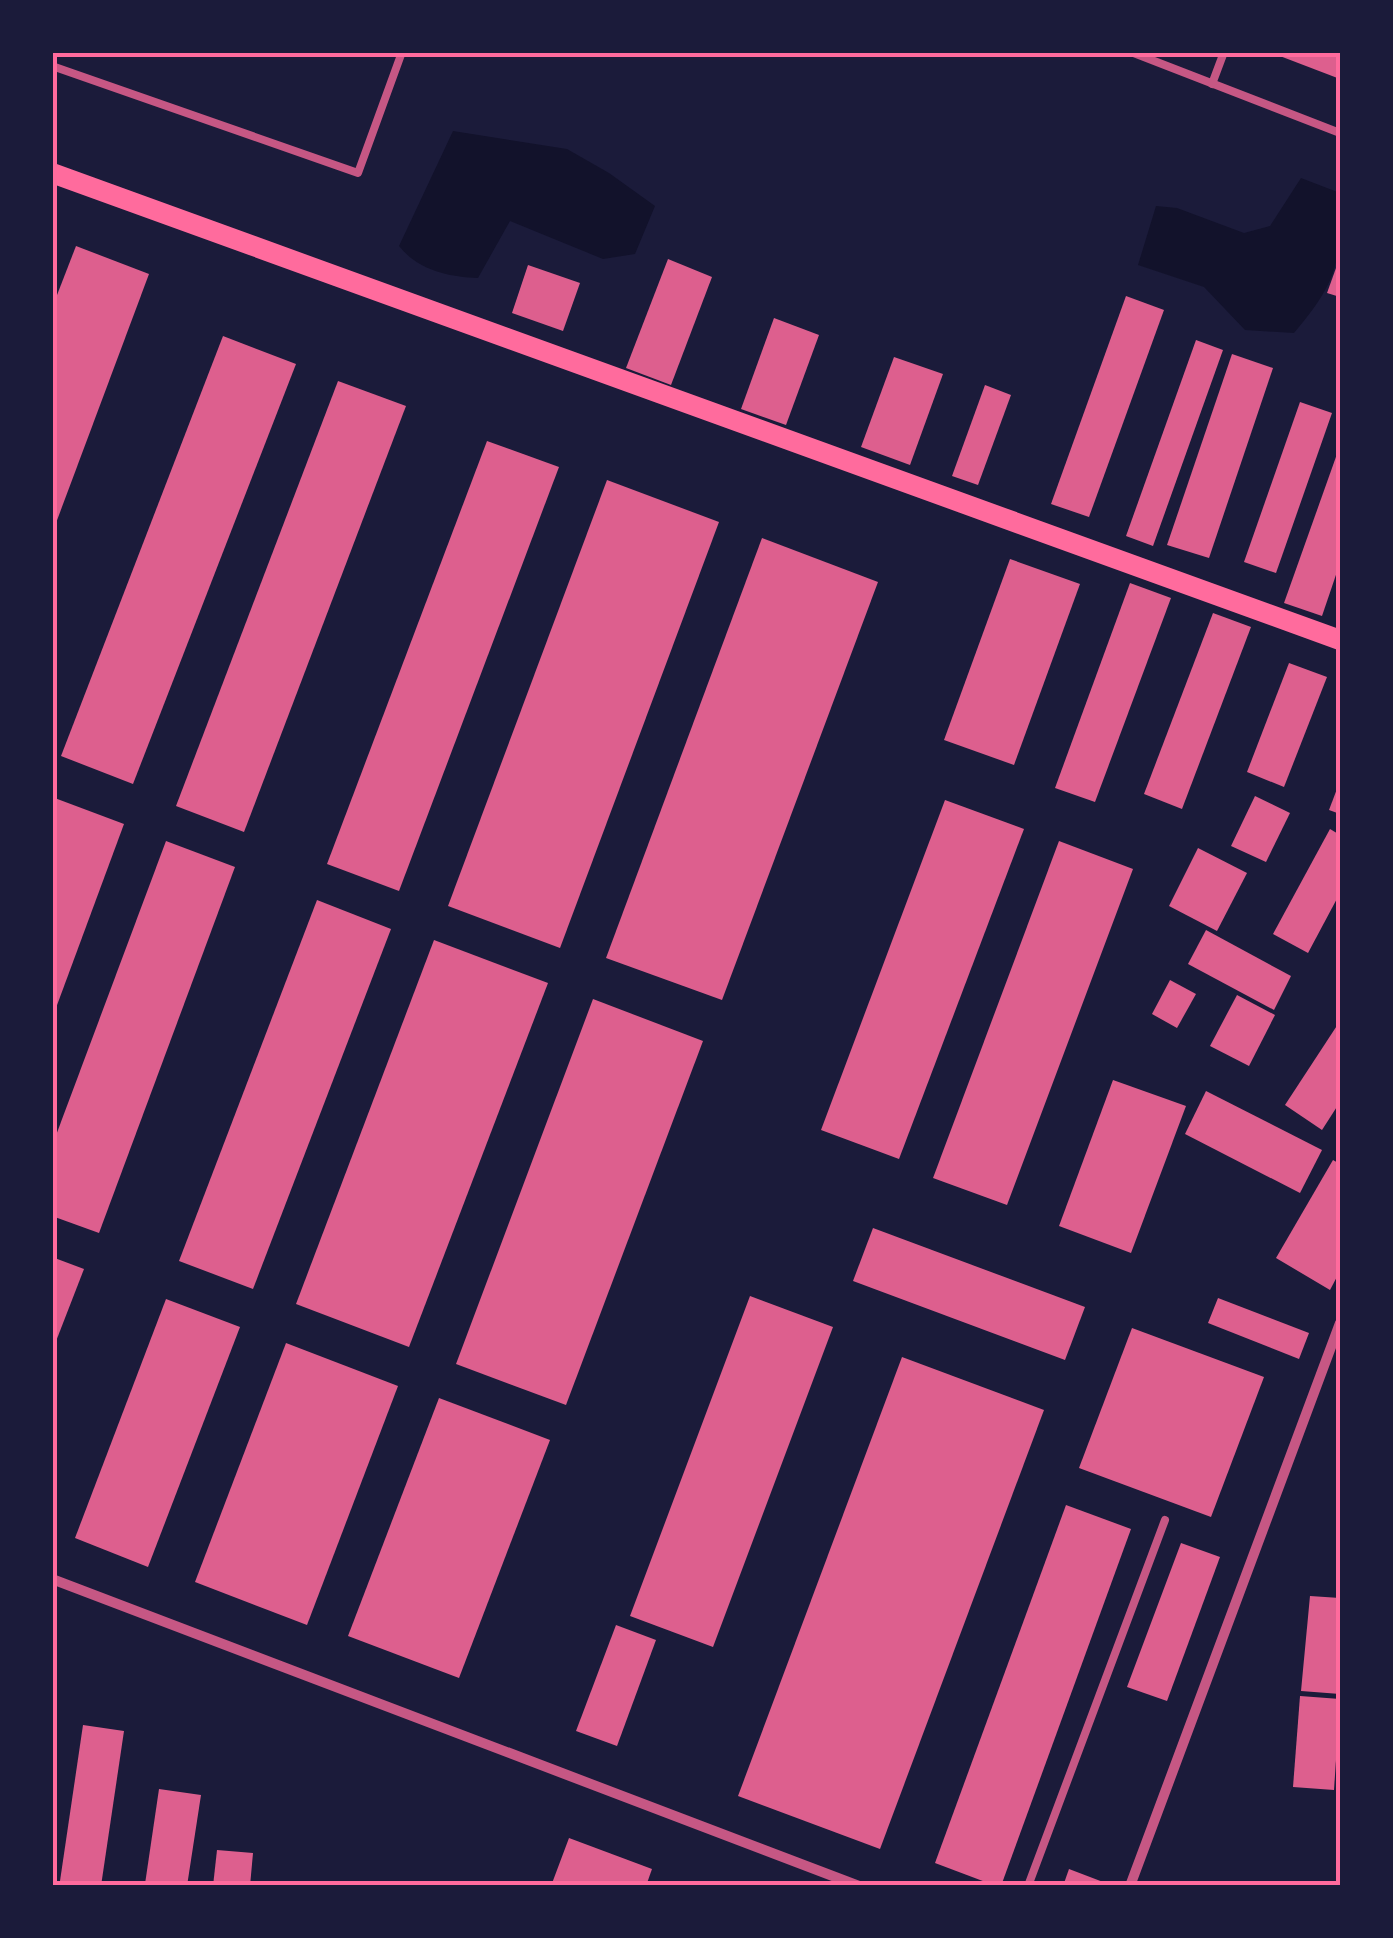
<svg xmlns="http://www.w3.org/2000/svg" width="1393" height="1938" font-family="Figtree,sans-serif">
<style>
.water{fill:#12122b}
.building{fill:#dd5f8e}
.lines{fill:none;stroke-linecap:round;stroke-linejoin:round}
.service{stroke:#c65784;stroke-width:8}
.minor{stroke:#c65784;stroke-width:10}
.secondary{stroke:#ff6b9d;stroke-width:20}
.neatline{fill:none;stroke:#ff6b9d;stroke-width:4}
</style>
<rect width="100%" height="100%" fill="#1b1b3a"/>
<g class="water">
<path d="M453,131L567,149L609,173L655,206L635,254L603,259L510,221L478,278C448,277 418,270 399,246Z"/>
<path d="M1301,178L1340,193C1341,261 1339,280 1294,333L1245,330L1204,287L1138,265L1156,206L1177,208L1244,233L1270,226Z"/>
</g>
<g class="building">
<path d="M1272,52H1340V79L1272,53Z"/>
<path d="M76,246L149,274L53,531L52,308Z"/>
<path d="M1340,257V297L1327,293Z"/>
<path d="M668,259L712,277L671,385L626,368Z"/>
<path d="M528,265L580,283L563,331L512,313Z"/>
<path d="M1126,296L1164,310L1089,517L1051,504Z"/>
<path d="M774,318L819,335L786,425L741,409Z"/>
<path d="M223,336L296,364L133,784L61,756Z"/>
<path d="M1196,340L1223,350L1153,546L1126,536Z"/>
<path d="M1232,354L1273,368L1209,558L1167,545Z"/>
<path d="M894,357L943,374L910,465L861,447Z"/>
<path d="M338,381L406,406L244,832L176,806Z"/>
<path d="M985,385L1011,395L978,485L952,476Z"/>
<path d="M1300,402L1332,413L1276,573L1244,562Z"/>
<path d="M487,441L559,467L399,891L327,864Z"/>
<path d="M1337,454L1340,455V563L1322,616L1284,603Z"/>
<path d="M607,480L719,522L560,948L448,906Z"/>
<path d="M762,538L878,582L722,1000L606,958Z"/>
<path d="M1010,559L1080,584L1014,765L944,740Z"/>
<path d="M1130,583L1171,598L1095,802L1055,788Z"/>
<path d="M1213,613L1251,627L1182,809L1144,794Z"/>
<path d="M1289,663L1327,677L1284,787L1247,772Z"/>
<path d="M1340,781V814L1329,810Z"/>
<path d="M1255,796L1290,813L1266,862L1231,846Z"/>
<path d="M52,797L124,824L53,1016H52Z"/>
<path d="M945,800L1024,829L899,1159L821,1130Z"/>
<path d="M1330,829L1340,835V893L1308,953L1273,934Z"/>
<path d="M166,841L235,867L99,1233L52,1216V1146Z"/>
<path d="M1059,841L1133,869L1007,1205L933,1178Z"/>
<path d="M1198,848L1247,873L1217,931L1169,906Z"/>
<path d="M317,900L391,929L253,1289L179,1261Z"/>
<path d="M1206,930L1291,976L1274,1010L1188,964Z"/>
<path d="M434,940L548,983L409,1347L296,1304Z"/>
<path d="M1170,980L1196,994L1177,1028L1152,1014Z"/>
<path d="M1237,995L1275,1015L1249,1066L1210,1046Z"/>
<path d="M593,999L703,1041L566,1405L456,1364Z"/>
<path d="M1340,1021V1102L1322,1130L1285,1105Z"/>
<path d="M1113,1080L1186,1106L1131,1253L1059,1226Z"/>
<path d="M1206,1091L1322,1150L1300,1193L1185,1134Z"/>
<path d="M1333,1160L1340,1164V1271L1330,1290L1276,1258Z"/>
<path d="M873,1228L1085,1307L1065,1360L853,1281Z"/>
<path d="M52,1257L84,1269L53,1349H52Z"/>
<path d="M750,1296L833,1327L713,1647L630,1616Z"/>
<path d="M1218,1298L1309,1333L1299,1359L1208,1323Z"/>
<path d="M166,1299L240,1327L148,1567L75,1538Z"/>
<path d="M1132,1328L1264,1377L1211,1517L1079,1468Z"/>
<path d="M286,1343L398,1386L307,1625L195,1582Z"/>
<path d="M902,1357L1044,1410L880,1849L738,1796Z"/>
<path d="M439,1398L550,1440L459,1678L348,1636Z"/>
<path d="M1066,1505L1131,1529L1001,1886H996L935,1863Z"/>
<path d="M1181,1543L1220,1557L1167,1701L1127,1687Z"/>
<path d="M1310,1596L1340,1598V1694L1301,1691Z"/>
<path d="M616,1625L656,1640L617,1746L576,1731Z"/>
<path d="M1300,1696L1340,1699L1334,1790L1293,1787Z"/>
<path d="M83,1725L124,1731L101,1886L60,1881Z"/>
<path d="M159,1789L201,1795L187,1886L145,1884Z"/>
<path d="M569,1838L652,1869L646,1886H551Z"/>
<path d="M217,1850L253,1853L250,1886H213Z"/>
<path d="M1069,1869L1111,1885V1886H1063Z"/>
</g>
<g class="lines">
<g class="service">
<path d="M1131,52L1340,133"/>
<path d="M52,66L358,173L402,52"/>
<path d="M1212,84L1224,52"/>
<path d="M1028,1886L1165,1520"/>
</g>
<g class="minor">
<path d="M52,1579L859,1886"/>
<path d="M1130,1886L1340,1323"/>
</g>
<path class="secondary" d="M52,173L1340,640"/>
</g>
<rect width="1393" height="1938" fill="none" stroke="#1b1b3a" stroke-width="110"/>
<rect x="55" y="55" width="1283" height="1828" class="neatline"/>
</svg>
